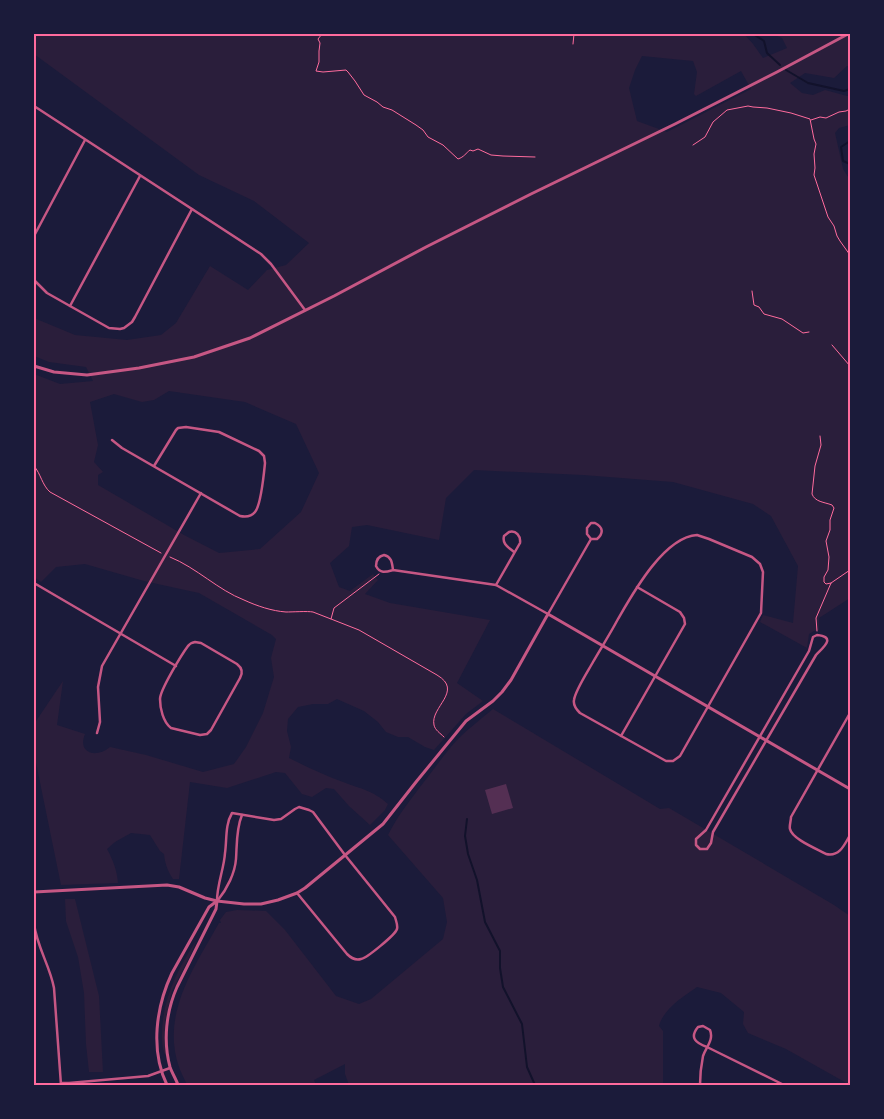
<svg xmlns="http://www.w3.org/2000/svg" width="884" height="1119" font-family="'IBM Plex Sans',sans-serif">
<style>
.green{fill:#2a1e3b;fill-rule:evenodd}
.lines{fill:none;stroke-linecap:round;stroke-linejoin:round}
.stream{stroke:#12122b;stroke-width:2}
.building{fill:#542f53}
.path{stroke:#ff6b9d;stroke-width:1}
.minor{stroke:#c65784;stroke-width:2.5}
.tertiary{stroke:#c65784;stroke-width:3}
.neatline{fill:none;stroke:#ff6b9d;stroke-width:2}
</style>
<rect width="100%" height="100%" fill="#1b1b3a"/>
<g class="green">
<path d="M34,34H744L753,44L763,58L787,48L782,38L772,34H850V67L847,66L834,78L805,73L790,83L802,93L813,95L825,90L847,96L850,95V125L839,128L835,133L843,169L850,180V598L819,618V630L814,631L809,634L807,648L760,622L763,615L793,623L798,566L771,516L753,504L673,482L583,475L474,470L446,498L439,540L367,525L352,527L349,546L330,563L339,587L350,591L373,574L378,580L365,594L390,603L490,620L457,683L483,701L466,714L434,750L425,747L408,737H398L386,732L378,722L364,711L337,699L328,704H313L298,707L288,719L287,731L291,747L289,758C307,767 324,775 343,782C361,789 372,790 388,804L385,810L370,825L349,806L334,789L326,788L312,797L302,794L285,773L276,772L227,788L190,782L179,879H173C167,870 165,863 164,854L160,851L150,835L131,833L115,842L107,849C113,860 117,870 118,883L61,885L34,753V724L63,681L57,725L85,734C77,753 96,759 110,747L146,755L203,772L234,764L246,747L263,713L274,677L271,658L276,639L272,635L199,593L185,590L144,581L85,564L56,567L41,582L34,577V374L60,384L93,381L86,367L49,362L34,356V318L75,335L127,340L161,335L176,323L210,266L248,290L267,270L286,265L309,243L254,201L199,175L34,54ZM642,56L693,61L697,72L694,94L696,96L741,71L751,89L667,132L637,121L629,88L635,70ZM169,391L245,402L296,424L319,473L301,512L260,549L219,553L184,535L98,485V475L103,472L94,462L98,445L90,402L114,394L142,402L154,400Z"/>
<path d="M493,709L660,809L669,808L834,905L850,916V1085L786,1049L748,1033L743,1024L744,1012L721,993L697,987C683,997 664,1008 659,1026L663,1031V1085H349L345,1074V1064L314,1080L316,1085H187C184,1078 180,1071 178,1064C162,1012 195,966 219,923H221L220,920L226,912L237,910L266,911L285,930L336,996L359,1004L371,999L443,939L447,922L443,898L388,835C397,817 408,803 420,787C433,771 444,754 458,739C469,728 481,719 493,709Z"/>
<path d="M65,899H75L99,996L103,1072H89L86,1044L84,993L78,957L66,921Z"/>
<path d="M196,941L191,954L172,991L165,1022L166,1056C162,1050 162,1041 162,1034C162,1000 178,968 196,941Z"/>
</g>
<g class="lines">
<g class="stream">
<path d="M753,34L764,41L767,53L780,65"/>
<path d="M786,70L808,83L844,91L850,89"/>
<path d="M850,141L841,147L843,161L850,164"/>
<path d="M467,819L465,836L468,854L477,880L485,922L500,951V968L503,987L522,1024L527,1067L535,1085"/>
</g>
</g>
<path class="building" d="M506,784L513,808L492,814L485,790Z"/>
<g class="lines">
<g class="path">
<path d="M322,34L318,39L320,43L319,51V62L316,71L323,72L346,70L348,72L355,81L364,95L377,102L383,107L392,110L416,125L423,130L428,137L443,145L458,159C464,157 466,153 470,150L473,151L478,149L491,155L503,156L535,157"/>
<path d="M573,44L574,34"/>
<path d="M811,120L820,117L826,118L839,112L846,111L850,109"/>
<path d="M693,145L705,137L713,122L727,110L748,106L753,107L767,108L791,113L810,119L814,139L816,144L814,154L815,168L814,175L828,217L834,226L837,236L840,241L850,255"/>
<path d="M752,291L754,305L759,307L764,314L782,319L803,333L809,332"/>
<path d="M832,345L850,366"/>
<path d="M820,436L821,445L815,466L812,494C815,502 824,502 832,505L834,508L830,520V530L826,541L829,557L828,570L824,577V582L826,584L831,583"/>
<path d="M34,466C41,474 42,485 50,492L161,553"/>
<path d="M170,557C197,568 218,590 244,600C257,606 272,611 286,612C292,612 308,611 313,612C319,614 325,617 331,619L334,608L379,574"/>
<path d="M331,619L359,630L437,675C464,691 430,707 434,725C435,730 440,733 444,737"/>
<path d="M817,631L816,618L831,583L850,570"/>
</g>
<g class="minor">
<path d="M34,106L261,254L271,264L305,310"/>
<path d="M34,236L85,140"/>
<path d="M34,280L47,293L109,328L120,329L124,328L132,322L135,317L192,209"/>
<path d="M70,306L140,176"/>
<path d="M112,440L122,448L240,516C245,517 251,517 255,512C261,505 264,473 265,463L264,456L259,451L219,432L186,427L178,428L176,430L154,466"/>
<path d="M697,535L709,539L752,557L760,564L763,572L761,613L680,756L673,761H666L580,713C576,709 573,705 574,700C575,691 588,671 593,662C601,648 610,634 618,619C633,593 664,537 697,535Z"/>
<path d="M393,570C386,572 380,574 376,566C376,560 379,556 384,555C392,557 392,563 393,570L496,585L548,614L591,539H597C604,533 603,527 595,523H591L587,528V534L591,539"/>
<path d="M34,583L176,666"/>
<path d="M496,585L520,543C521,536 516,530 509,532L504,536C502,544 508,547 514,552"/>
<path d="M817,635C838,637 821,649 816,655L713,832L711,843L707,849H700L696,845V839L706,830L809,651L813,637Z"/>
<path d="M195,642L201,643L237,664C242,668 243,673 240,678L211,730L207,734L200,735L171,728C163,722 160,708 160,699C160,690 182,654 188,646C191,643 191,643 195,642Z"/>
<path d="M850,713L791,817C791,821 789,826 790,829C792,839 817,849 826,854C839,857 844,846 850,835"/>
<path d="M97,733L100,722L98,687L102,666L201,493"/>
<path d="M621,736L685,624L684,618L680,612L637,587"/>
<path d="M218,900C227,889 235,873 236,859C237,845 236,829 242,815"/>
<path d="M217,901C217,884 224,869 225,853C227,839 225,825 232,813L274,820L281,819L295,809L299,807L309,810L313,812L345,855L395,917C396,921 398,925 397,929C395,935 367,958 361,959C355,961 351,958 347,954L297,893"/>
<path d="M34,924C37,947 50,966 54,988L61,1085"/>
<path d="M61,1083H69L148,1076L170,1068"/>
<path d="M700,1085C700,1075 701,1066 703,1056C706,1047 714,1040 710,1030L703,1026L698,1027C689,1038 696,1043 707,1047L784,1085"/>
</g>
<g class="tertiary">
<path d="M34,366L54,372L87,375L139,368L194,357L250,338L334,296L426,247L531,194L675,124L777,72L848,34"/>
<path d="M34,892L167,885L179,887L205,898L217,901L244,904H261L278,900L297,893L305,888L383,824L416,782L466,721L493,701L502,692L511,680L548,614L850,789"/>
<path d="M167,1085C150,1050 156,1007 172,973L209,907L217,901"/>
<path d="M178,1085C176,1079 172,1073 170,1067C163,1041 166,1012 177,987L216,909L217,901"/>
</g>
</g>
<rect width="884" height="1119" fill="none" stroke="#1b1b3a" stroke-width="70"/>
<rect x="35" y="35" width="814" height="1049" class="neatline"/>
</svg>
